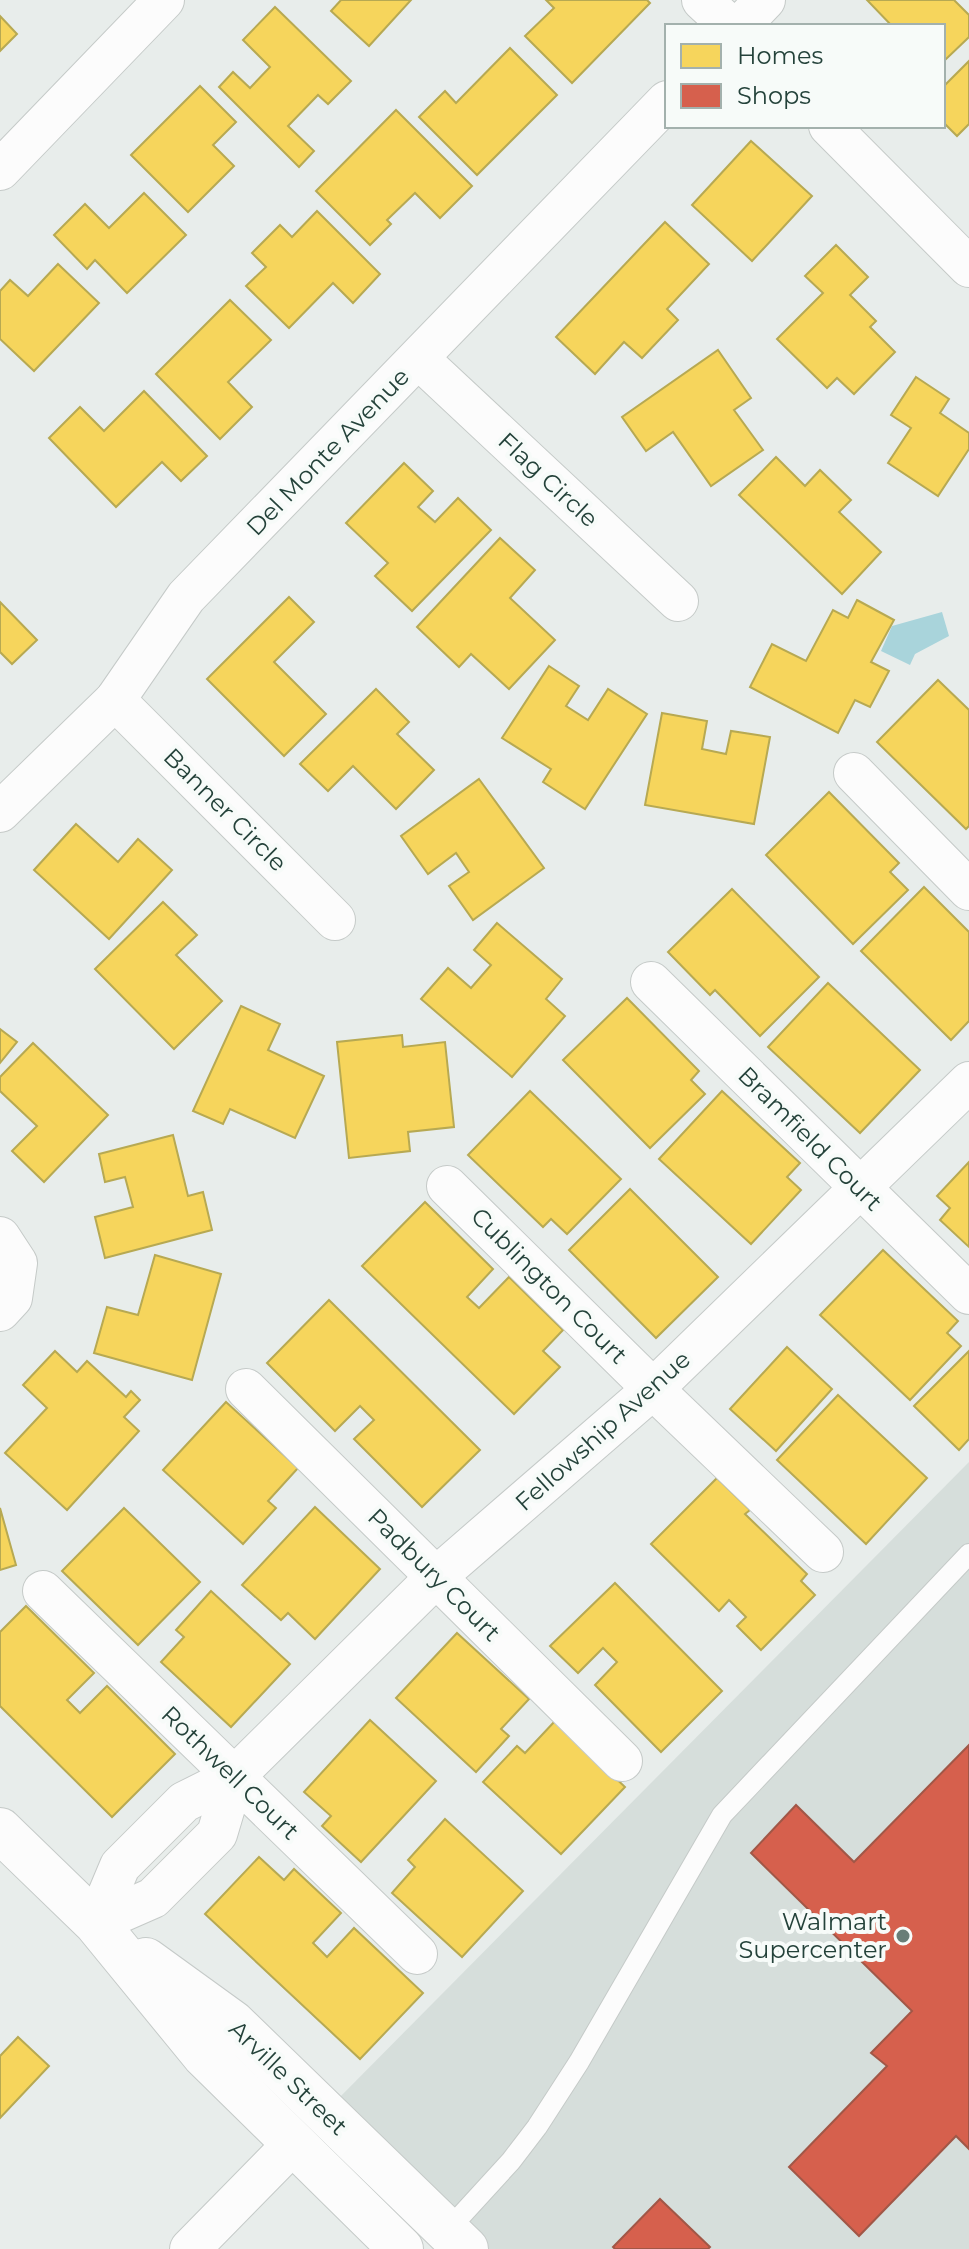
<svg xmlns="http://www.w3.org/2000/svg" width="969" height="2249" font-family="Montserrat,sans-serif">
<style>
.built{fill:#d6dedb}
.water{fill:#a9d4db}
.homes{fill:#f6d55c;stroke:#b7a952;stroke-width:2}
.shops{fill:#d6604d;stroke:#a15747;stroke-width:2}
.lines{fill:none;stroke-linecap:round;stroke-linejoin:round}
.service-casing{stroke:#c5cac8;stroke-width:22}
.minor-casing{stroke:#c5cac8;stroke-width:42}
.tertiary-casing{stroke:#c5cac8;stroke-width:46}
.service{stroke:#fcfcfc;stroke-width:20}
.minor{stroke:#fcfcfc;stroke-width:40}
.tertiary{stroke:#fcfcfc;stroke-width:44}
.poi-dot{fill:#697e78;stroke:#f7fbf9;stroke-width:3}
.labels{text-anchor:middle;stroke-width:8;stroke-linejoin:round;paint-order:stroke}
.street-label{font-size:24px;fill:#24423a;stroke:#f7fbf9}
.poi-label{font-size:24px;fill:#24423a;stroke:#f7fbf9;text-anchor:end}
</style>
<rect width="100%" height="100%" fill="#e8edeb"/>
<path class="built" d="M969,1462V2249H487L334,2103Z"/>
<path class="water" d="M942,612L949,636L915,654L910,665L881,651L892,626Z"/>
<g class="homes">
<path d="M341,0H411L369,46L331,11Z"/>
<path d="M546,0H647L650,3L572,83L525,36L554,8Z"/>
<path d="M867,0H954L969,15V37L943,62V26H892Z"/>
<path d="M275,7L351,81L328,104L318,95L288,126L314,151L299,167L219,87L233,72L250,88L270,67L243,40Z"/>
<path d="M0,16L17,34L0,51Z"/>
<path d="M510,48L557,95L477,175L419,117L445,91L456,103Z"/>
<path d="M969,61V124L957,136L943,122V87Z"/>
<path d="M200,86L236,122L213,145L234,166L188,212L131,155Z"/>
<path d="M396,110L472,186L440,218L415,193L387,220L391,224L370,245L316,191Z"/>
<path d="M751,141L812,196L752,261L692,205Z"/>
<path d="M144,193L186,235L127,293L95,260L87,269L54,235L85,204L109,228Z"/>
<path d="M317,211L380,274L353,303L333,283L289,328L246,286L266,267L252,253L280,225L292,237Z"/>
<path d="M665,222L709,264L667,309L678,320L642,358L624,342L595,374L556,337Z"/>
<path d="M836,245L868,277L850,295L876,321L870,327L895,352L854,394L837,378L827,388L777,339L823,293L805,276Z"/>
<path d="M58,264L99,303L34,371L0,339V291L10,280L28,296Z"/>
<path d="M230,300L271,340L228,382L252,407L220,439L156,374Z"/>
<path d="M718,350L751,398L734,410L763,450L711,486L673,432L646,451L622,417Z"/>
<path d="M916,377L949,399L940,413L969,433V449L938,496L888,463L911,428L891,415Z"/>
<path d="M144,391L207,456L181,481L162,462L116,507L49,438L80,407L104,431Z"/>
<path d="M776,457L805,486L820,470L851,500L839,512L881,552L842,594L739,495Z"/>
<path d="M404,463L433,491L418,507L435,522L458,498L491,530L412,611L375,576L388,563L346,523Z"/>
<path d="M500,538L535,570L510,598L555,640L509,689L471,654L459,667L417,627Z"/>
<path d="M289,597L314,622L274,662L326,714L284,756L207,679Z"/>
<path d="M857,600L894,620L871,662L889,671L870,707L855,700L838,733L750,687L772,644L806,661L833,610L848,618Z"/>
<path d="M0,602L37,640L12,664L0,652Z"/>
<path d="M549,666L579,686L566,706L588,720L608,689L647,714L585,809L543,782L551,769L502,738Z"/>
<path d="M938,680L969,710V826L966,829L877,742Z"/>
<path d="M376,689L409,722L397,734L434,770L396,809L353,766L328,791L300,764Z"/>
<path d="M662,713L707,721L702,749L726,754L731,731L770,737L754,824L645,805Z"/>
<path d="M479,779L544,868L473,920L449,886L469,872L456,853L428,874L401,836Z"/>
<path d="M829,792L899,863L890,872L908,890L853,944L766,855Z"/>
<path d="M76,824L118,862L138,839L172,870L109,939L34,870Z"/>
<path d="M924,887L969,932V1021L951,1040L861,951Z"/>
<path d="M732,889L819,977L760,1036L715,990L710,995L668,952Z"/>
<path d="M163,902L197,935L176,955L222,1001L174,1049L95,969Z"/>
<path d="M497,923L562,979L546,999L565,1016L512,1077L421,999L448,968L471,988L491,965L474,950Z"/>
<path d="M828,983L920,1070L860,1133L768,1047Z"/>
<path d="M627,998L699,1071L691,1080L705,1094L650,1148L563,1060Z"/>
<path d="M241,1006L280,1024L268,1050L324,1076L295,1138L230,1109L223,1124L193,1111Z"/>
<path d="M0,1029L17,1042L0,1063Z"/>
<path d="M402,1035L403,1047L445,1042L454,1127L408,1132L410,1151L349,1158L337,1042Z"/>
<path d="M33,1043L108,1115L44,1182L12,1151L37,1126L0,1091V1077Z"/>
<path d="M530,1091L621,1179L567,1234L551,1219L543,1227L468,1155Z"/>
<path d="M722,1091L800,1163L787,1177L801,1190L751,1244L659,1159Z"/>
<path d="M173,1135L188,1196L203,1192L212,1230L105,1258L95,1217L133,1207L125,1177L105,1182L99,1154Z"/>
<path d="M969,1162V1247L940,1220L950,1208L937,1196Z"/>
<path d="M630,1189L718,1277L656,1338L569,1250Z"/>
<path d="M425,1202L493,1269L467,1297L479,1308L509,1277L563,1330L543,1351L560,1367L514,1414L362,1266Z"/>
<path d="M883,1250L958,1321L947,1333L961,1346L910,1400L820,1315Z"/>
<path d="M155,1255L221,1274L192,1380L94,1353L107,1307L138,1315Z"/>
<path d="M329,1300L480,1450L422,1507L354,1439L374,1420L360,1406L335,1431L267,1363Z"/>
<path d="M787,1347L832,1389L776,1451L730,1409Z"/>
<path d="M55,1351L77,1372L87,1361L126,1397L131,1391L140,1400L124,1417L139,1431L67,1510L5,1453L47,1408L23,1385Z"/>
<path d="M969,1351V1439L959,1450L914,1406Z"/>
<path d="M838,1395L927,1478L866,1544L777,1460Z"/>
<path d="M226,1402L298,1468L268,1501L276,1508L243,1544L163,1470Z"/>
<path d="M717,1478L750,1510L745,1514L807,1574L801,1581L815,1595L761,1650L737,1626L746,1617L729,1600L719,1611L651,1544Z"/>
<path d="M315,1507L380,1569L315,1639L288,1613L281,1620L242,1585Z"/>
<path d="M0,1508L16,1565L0,1570Z"/>
<path d="M124,1508L200,1582L138,1645L62,1571Z"/>
<path d="M615,1583L722,1691L661,1752L595,1685L617,1662L603,1648L578,1673L550,1646Z"/>
<path d="M211,1591L290,1664L231,1727L161,1662L184,1637L176,1630Z"/>
<path d="M26,1606L94,1673L67,1700L80,1713L107,1686L175,1754L112,1817L0,1706V1632Z"/>
<path d="M457,1633L529,1699L501,1729L509,1736L476,1772L396,1698Z"/>
<path d="M370,1720L436,1781L361,1862L322,1826L331,1816L304,1792Z"/>
<path d="M555,1721L625,1787L561,1854L483,1782L517,1746L525,1753Z"/>
<path d="M445,1819L523,1891L462,1957L392,1893L415,1867L408,1860Z"/>
<path d="M259,1857L284,1880L294,1869L341,1913L313,1943L327,1957L354,1928L423,1993L360,2059L205,1914Z"/>
<path d="M18,2037L49,2066L0,2118V2056Z"/>
</g>
<g class="shops">
<path d="M969,1745V2149L956,2136L859,2236L789,2167L887,2066L871,2053L912,2011L751,1853L796,1805L854,1862Z"/>
<path d="M660,2199L710,2247L708,2249H615L613,2247Z"/>
</g>
<g class="lines">
<g class="service-casing">
<path id="service" d="M447,2231L511,2161L537,2127L579,2062L722,1815L969,1554"/>
</g>
<g class="minor-casing">
<g id="minor">
<path d="M702,0L730,26"/>
<path d="M740,26L765,0"/>
<path d="M829,126L969,267"/>
<path d="M0,170L164,0"/>
<path d="M419,359L678,601"/>
<path d="M115,700L335,920"/>
<path d="M854,773L969,890"/>
<path d="M0,812L115,700L186,597L667,101"/>
<path d="M651,982L969,1294"/>
<path d="M447,1186L653,1389L823,1552"/>
<path d="M0,1237L17,1263L12,1298L0,1311"/>
<path d="M246,1389L622,1761"/>
<path d="M43,1591L417,1954"/>
<path d="M96,1923L120,1866L184,1802L234,1777L436,1577L653,1389L969,1082"/>
<path d="M96,1923L153,1898L217,1834L234,1777"/>
<path d="M190,2249L293,2144"/>
</g>
</g>
<g class="tertiary-casing">
<g id="tertiary">
<path d="M0,1830L96,1923L204,2055L401,2249"/>
<path d="M146,1960L233,2023L466,2249"/>
</g>
</g>
<use href="#service" class="service"/>
<use href="#minor" class="minor"/>
<use href="#tertiary" class="tertiary"/>
</g>
<circle class="poi-dot" cx="903" cy="1936" r="8"/>
<g class="labels">
<g class="street-label">
<text transform="translate(328 452) rotate(-46)" y="8">Del Monte Avenue</text>
<text transform="translate(548 480) rotate(43)" y="8">Flag Circle</text>
<text transform="translate(225 810) rotate(45)" y="8">Banner Circle</text>
<text transform="translate(810 1139) rotate(45)" y="8">Bramfield Court</text>
<text transform="translate(549 1286) rotate(45)" y="8">Cublington Court</text>
<text transform="translate(603 1431) rotate(-42)" y="8">Fellowship Avenue</text>
<text transform="translate(434 1575) rotate(45)" y="8">Padbury Court</text>
<text transform="translate(230 1773) rotate(44)" y="8">Rothwell Court</text>
<text transform="translate(288 2078) rotate(44)" y="8">Arville Street</text>
</g>
<g class="poi-label">
<text x="887" y="1930">Walmart<tspan x="887" dy="28">Supercenter</tspan></text>
</g>
</g>
<rect x="665" y="24" width="280" height="104" fill="#f7fbf9" stroke="#a3b1ad" stroke-width="2"/>
<rect x="681" y="44" width="40" height="24" fill="#f6d55c" stroke="#a3b1ad" stroke-width="2"/>
<text x="737" y="64" font-size="24" fill="#24423a">Homes</text>
<rect x="681" y="84" width="40" height="24" fill="#d6604d" stroke="#a3b1ad" stroke-width="2"/>
<text x="737" y="104" font-size="24" fill="#24423a">Shops</text>
</svg>
